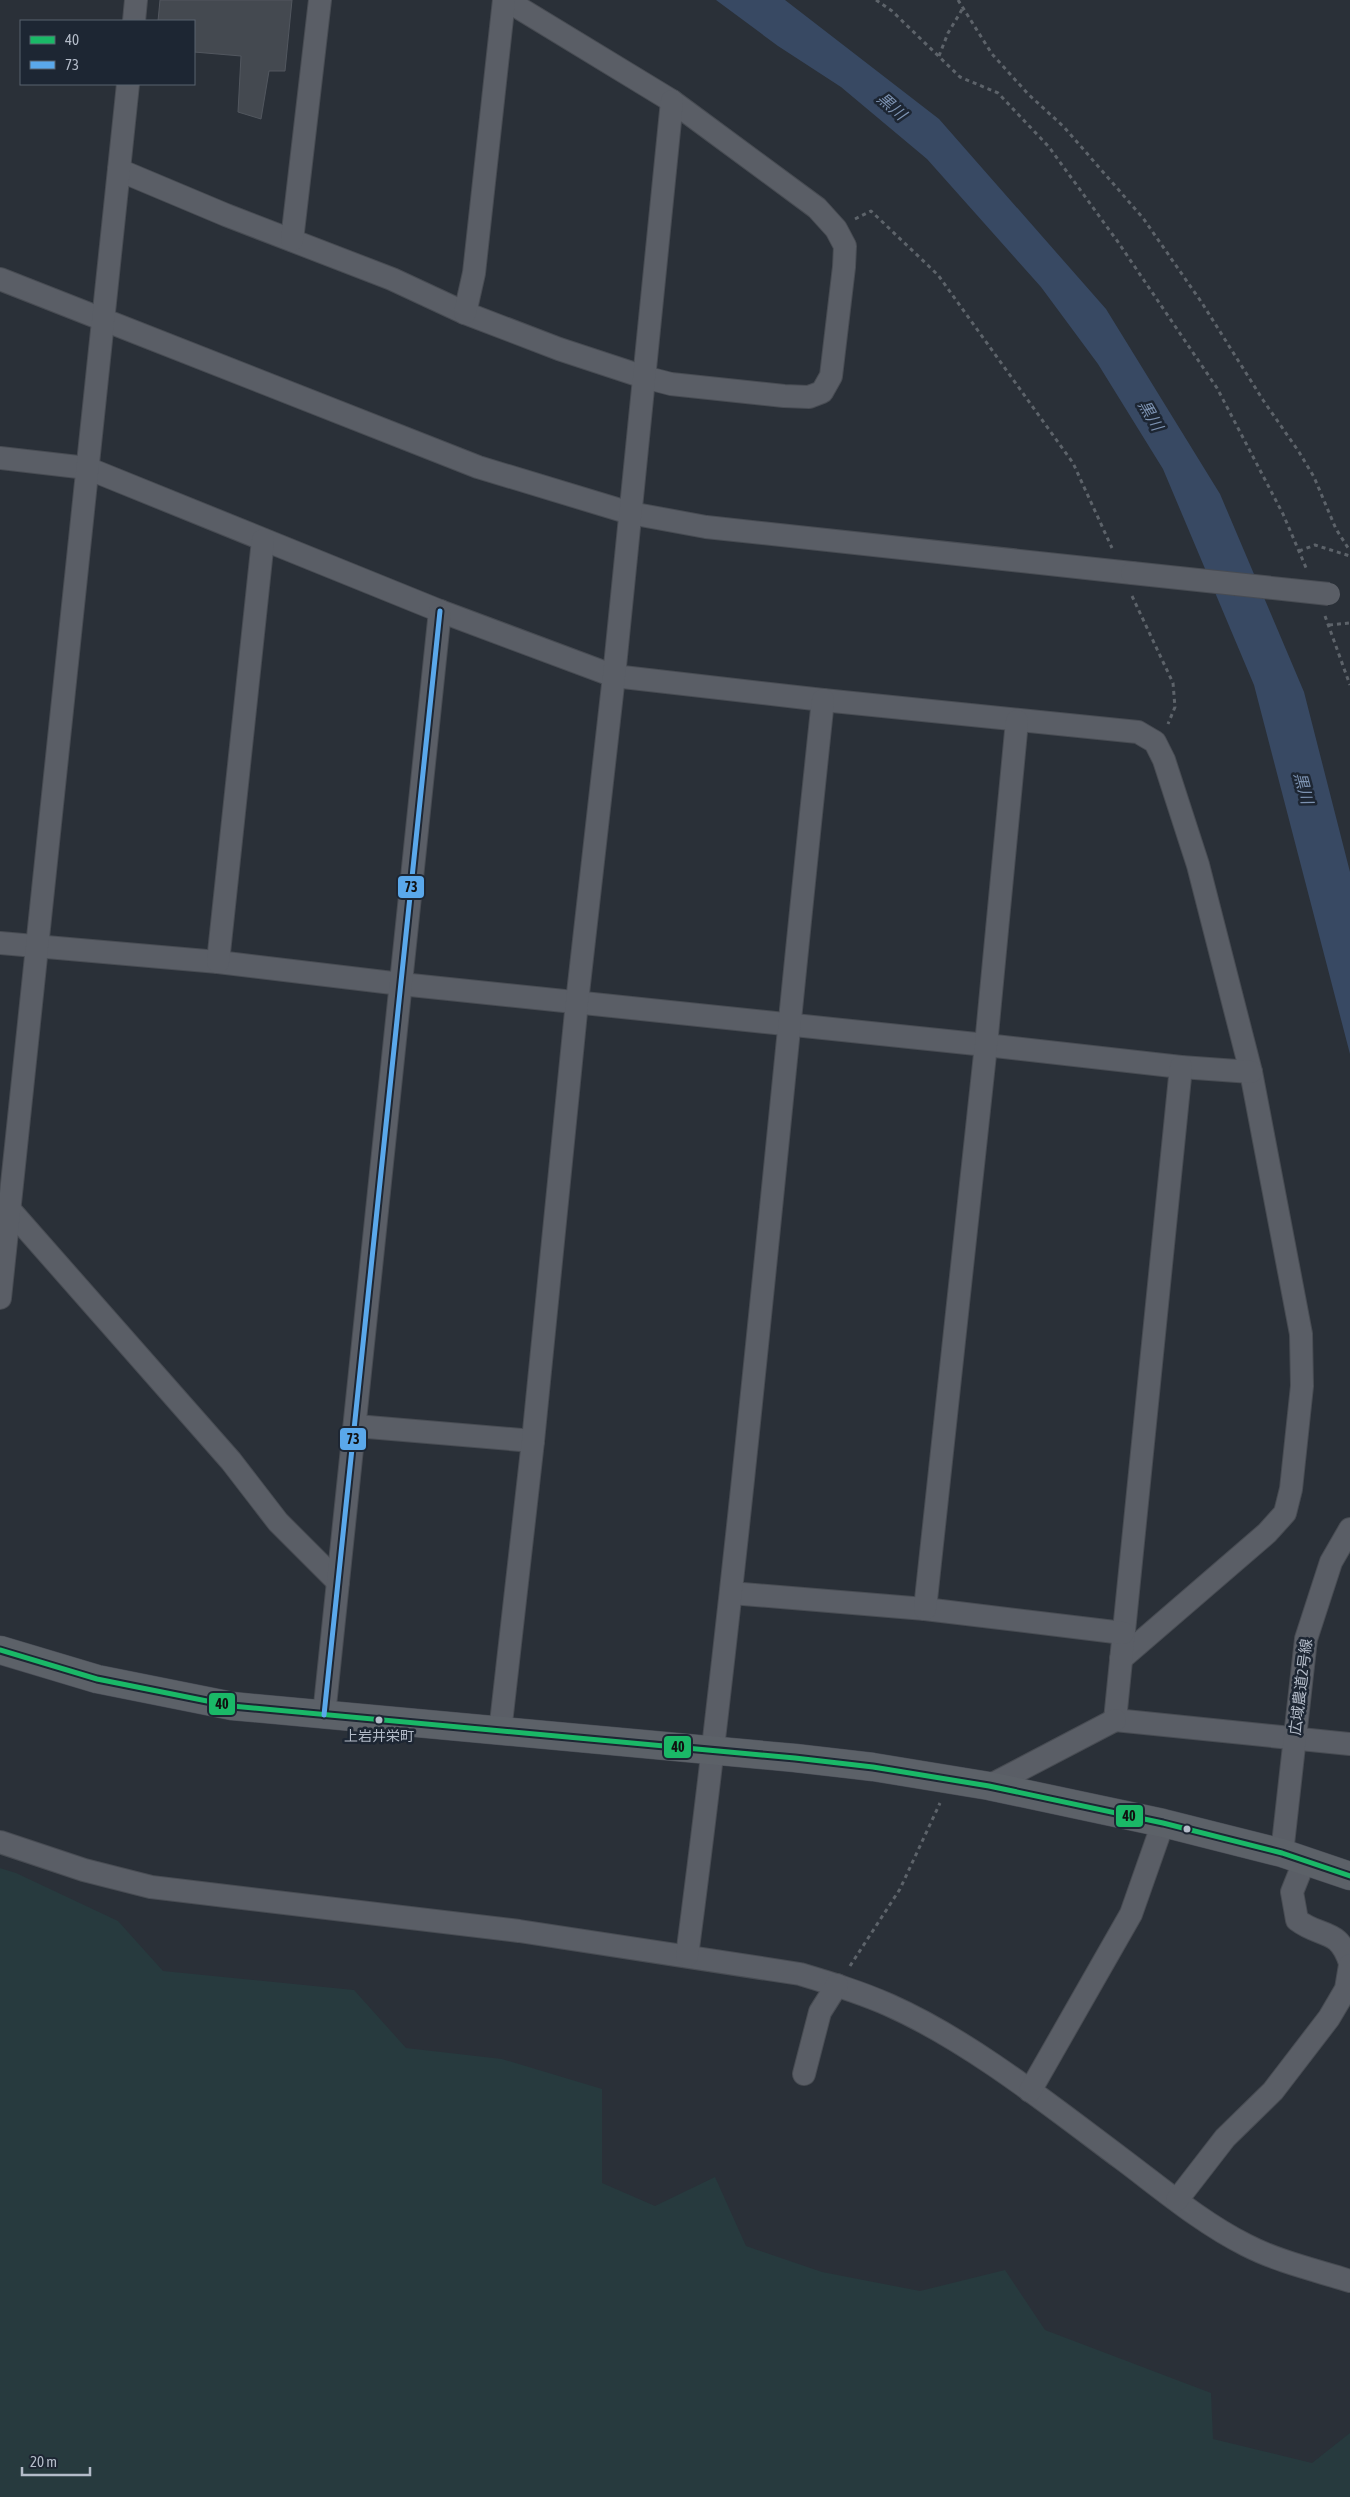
<svg xmlns="http://www.w3.org/2000/svg" width="1350" height="2497" font-family="'Asap Condensed','Noto Sans JP',sans-serif">
<style>
.green{fill:#273a3e}
.water{fill:#384963}
.building{fill:#444950;stroke:#52575f}
.lines{fill:none;stroke-linecap:round;stroke-linejoin:round}
.minor-casing{stroke:#484c53;stroke-width:24}
.major-casing{stroke:#484c55;stroke-width:29}
.path{stroke:#5d636a;stroke-width:3;stroke-dasharray:4 4;stroke-linecap:butt}
.minor{stroke:#5a5e66;stroke-width:22}
.major{stroke:#5c6168;stroke-width:28}
.minor-bridge-casing{stroke:#484c53;stroke-width:24;stroke-linecap:butt}
.minor-bridge{stroke:#5a5e66;stroke-width:22}
.bus-1-casing{stroke:#1d2633;stroke-width:9}
.bus-2-casing{stroke:#1d2633;stroke-width:9}
.bus-1{stroke:#1ab867;stroke-width:5}
.bus-2{stroke:#5aa8eb;stroke-width:5}
.bus-dot{fill:#b4bcc9;stroke:#1d2633;stroke-width:2}
.labels{text-anchor:middle;stroke-width:5;stroke-linejoin:round;paint-order:stroke}
.bus-label{font-size:14px;fill:#b4bcc9;stroke:#1d2633}
.street-label{font-size:15px;fill:#b4bcc9;stroke:#1d2633}
.water-label{font-size:16px;font-style:italic;fill:#7c92b1;stroke:#1d2633}
.line-badge{stroke:#1d2633;stroke-width:2}
.pale-badge-label{font-size:14px;text-anchor:middle;font-weight:bold;fill:#111}
</style>
<rect width="100%" height="100%" fill="#2a3038"/>
<path class="green" d="M0,1868L16,1873L118,1921L163,1971L354,1990L406,2048L502,2059L602,2089V2183L655,2206L715,2177L746,2246L822,2272L920,2291L1005,2270L1045,2330L1211,2393L1213,2439L1312,2463L1350,2433V2497H0Z"/>
<path class="water" d="M716,0H785L939,119L1106,309L1220,494L1304,692L1350,872V1054L1254,685L1163,469L1098,364L1041,287L927,159L841,87L778,46Z"/>
<path class="building" d="M160,0H292L285,71H269L261,119L238,112L241,56L194,52V21H158Z"/>
<g class="lines">
<g class="minor-casing">
<g id="minor">
<path d="M134,21L136,0"/>
<path d="M119,170L226,215L392,279L465,313L559,349L644,377L671,384L784,396L809,397L822,392L831,376L844,267L845,246L836,229L817,208L672,101L506,0"/>
<path d="M292,240L320,0"/>
<path d="M0,279L478,467L630,513L706,527L1132,573"/>
<path d="M465,313L474,273L504,0"/>
<path d="M0,458L87,468L440,611L614,676L823,700L1138,732L1155,742L1164,760L1198,865L1251,1072L1301,1334L1302,1386L1291,1489L1285,1513L1267,1533L1121,1659"/>
<path d="M0,943L218,962L401,984L986,1045L1181,1067L1251,1072"/>
<path d="M218,962L263,540"/>
<path d="M1181,1067L1115,1720L1350,1744"/>
<path d="M10,1210L231,1461L278,1522L338,1582"/>
<path d="M0,1298L128,84"/>
<path d="M356,1426L533,1441"/>
<path d="M731,1593L925,1609L1123,1633"/>
<path d="M925,1609L986,1045L1017,721"/>
<path d="M324,1715L440,611"/>
<path d="M500,1732L533,1441L577,1002L614,676L672,101"/>
<path d="M989,1786L1115,1720"/>
<path d="M0,1842L84,1870L151,1887L519,1931L800,1974C830,1983 860,1992 889,2005C970,2041 1051,2106 1122,2159C1162,2189 1202,2223 1246,2245C1279,2262 1315,2270 1350,2281"/>
<path d="M1282,1853L1306,1639L1331,1562L1350,1529"/>
<path d="M1304,1862L1292,1892L1297,1920C1322,1939 1338,1927 1350,1963"/>
<path d="M687,1956C742,1539 778,1119 823,700"/>
<path d="M804,2074L820,2012L837,1985"/>
<path d="M1030,2091L1131,1914L1163,1823"/>
<path d="M1177,2200L1225,2138L1273,2091L1329,2018L1346,1989L1350,1965"/>
</g>
</g>
<g class="major-casing">
<path id="major" d="M0,1650L97,1679L232,1706L795,1758L873,1767L989,1786L1163,1823L1282,1853L1350,1876"/>
</g>
<g class="path">
<path d="M876,0L892,11L960,77L998,93L1049,147L1118,242L1217,388L1283,514L1307,570"/>
<path d="M958,0L992,54L1028,94L1064,127L1143,218L1202,303L1263,400L1299,452L1314,477L1336,529L1350,551"/>
<path d="M939,56L948,33L963,8"/>
<path d="M855,219L871,211L938,275L1073,463L1112,548"/>
<path d="M1299,551L1315,545L1350,556"/>
<path d="M1132,596L1173,683L1175,707L1168,724"/>
<path d="M1325,616L1350,685"/>
<path d="M1329,625L1350,623"/>
<path d="M850,1966L900,1889L940,1803"/>
</g>
<use href="#minor" class="minor"/>
<use href="#major" class="major"/>
<g class="minor-bridge-casing">
<path id="minor-bridge" d="M1132,573L1329,594"/>
</g>
<use href="#minor-bridge" class="minor-bridge"/>
<g class="bus-1-casing">
<path id="bus-1" d="M0,1650L97,1679L232,1706L795,1758L873,1767L989,1786L1163,1823L1282,1853L1350,1876"/>
</g>
<g class="bus-2-casing">
<path id="bus-2" d="M324,1715L440,611"/>
</g>
<use href="#bus-1" class="bus-1"/>
<use href="#bus-2" class="bus-2"/>
</g>
<g class="bus-dot">
<circle cx="379" cy="1720" r="4.5"/>
<circle cx="1187" cy="1829" r="4.5"/>
</g>
<g class="labels">
<g class="bus-label">
<text x="379" y="1741">上岩井栄町</text>
</g>
<g class="street-label">
<text transform="translate(1301 1687) rotate(-83)" y="5">広域農道2号線</text>
</g>
<g class="water-label">
<text transform="translate(892 106) rotate(41)" y="6">黒川</text>
<text transform="translate(1151 415) rotate(60)" y="6">黒川</text>
<text transform="translate(1304 788) rotate(75)" y="6">黒川</text>
</g>
</g>
<g class="line-badge">
<rect x="397" y="875" width="28" height="24" rx="5" fill="#5aa8eb"/>
<rect x="339" y="1427" width="28" height="24" rx="5" fill="#5aa8eb"/>
<rect x="208" y="1692" width="28" height="24" rx="5" fill="#1ab867"/>
<rect x="663" y="1735" width="29" height="24" rx="5" fill="#1ab867"/>
<rect x="1115" y="1804" width="29" height="24" rx="5" fill="#1ab867"/>
</g>
<g class="pale-badge-label">
<text x="411" y="892">73</text>
<text x="353" y="1444">73</text>
<text x="222" y="1709">40</text>
<text x="678" y="1752">40</text>
<text x="1129" y="1821">40</text>
</g>
<rect x="20" y="20" width="175" height="65" fill="#1d2633" stroke="#59626f"/>
<rect x="30" y="36" width="25" height="8" fill="#1ab867" stroke="#59626f"/>
<text x="65" y="45" font-size="15" fill="#b4bcc9">40</text>
<rect x="30" y="61" width="25" height="8" fill="#5aa8eb" stroke="#59626f"/>
<text x="65" y="70" font-size="15" fill="#b4bcc9">73</text>
<path d="M22 2467v8h68v-8" fill="none" stroke="#b4bcc9" stroke-width="2.5"/>
<text x="30" y="2467" font-size="15" fill="#b4bcc9" stroke="#1d2633" stroke-width="4" paint-order="stroke">20 m</text>
</svg>
